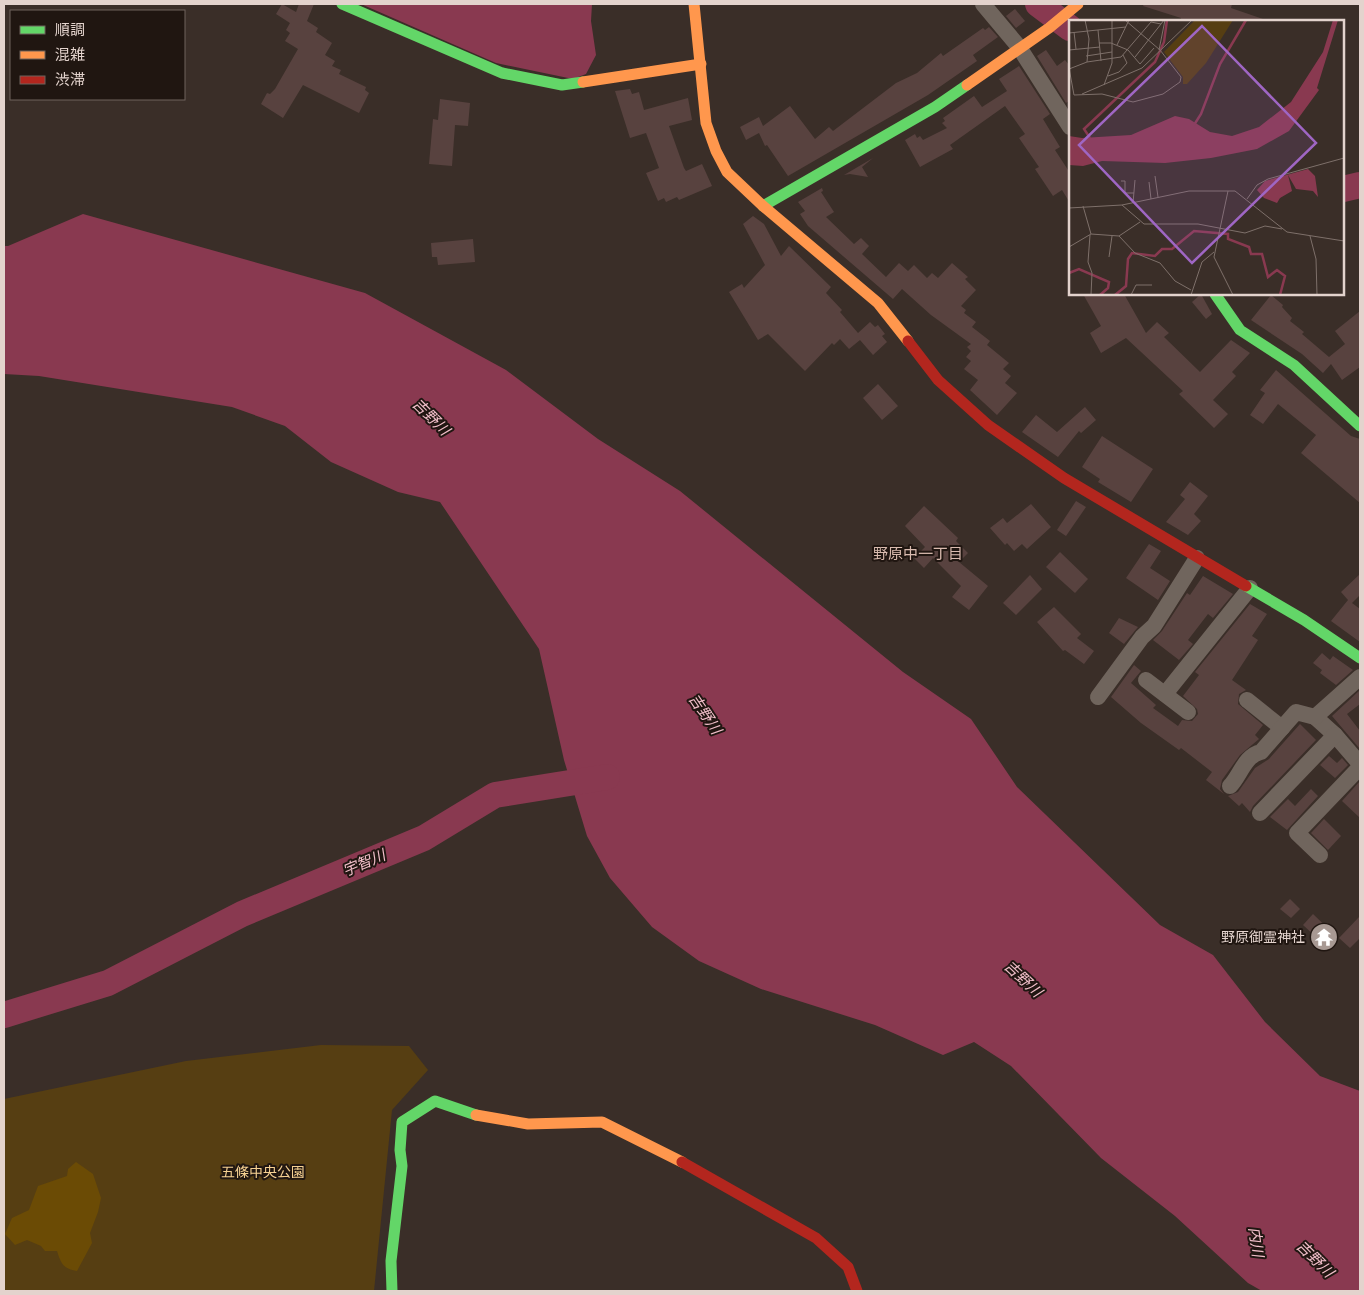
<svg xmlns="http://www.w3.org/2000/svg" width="1364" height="1295" font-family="Mulish,'Noto Sans JP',sans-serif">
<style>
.green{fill:#563e12}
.forest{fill:#6b4b05}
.water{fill:#893950}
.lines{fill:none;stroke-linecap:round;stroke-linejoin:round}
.river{stroke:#893950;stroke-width:26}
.building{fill:#58423f}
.street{stroke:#70655d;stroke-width:16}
.fast{stroke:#63d668;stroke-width:11}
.slow{stroke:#ff974d;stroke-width:11}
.jam{stroke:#b3261e;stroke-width:11}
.labels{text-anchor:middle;stroke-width:4;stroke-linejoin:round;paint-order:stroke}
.poi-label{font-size:14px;fill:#e3d3cd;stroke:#201611;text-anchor:end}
.park-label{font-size:14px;fill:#f6d192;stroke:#201611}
.water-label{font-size:15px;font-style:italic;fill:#f3c0cb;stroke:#201611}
.neighbourhood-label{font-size:15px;fill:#d9bbaf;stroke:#201611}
.inset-river{fill:none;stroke:#893950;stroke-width:2.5}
.inset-road{fill:none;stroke:#7e706a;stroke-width:1}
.view{fill:#9f66c4;fill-opacity:0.15;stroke:#9f66c4;stroke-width:2.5}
.inset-edge{fill:none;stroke:#e3d3cd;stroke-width:2.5}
</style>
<rect width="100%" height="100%" fill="#3a2e28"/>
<path class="green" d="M321,1045L409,1046L428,1070L392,1110L374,1291H4V1099L186,1061Z"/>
<path class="forest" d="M76,1162L93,1174L101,1198L98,1212L90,1233L92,1243L77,1271C64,1269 61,1264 57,1251H45L41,1246L27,1240L15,1245L5,1234L12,1218L29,1210L38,1186L67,1176L68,1169Z"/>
<g class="water">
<path d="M361,4H592L591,21L596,55L586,74L573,79L496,63Z"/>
<path d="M83,214L365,293L506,370L598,439L680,491L903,672L971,719L1017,787L1160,925L1213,955L1265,1022L1320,1076L1360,1091V1291H1262L1248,1283L1175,1216L1101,1158L1011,1066L974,1042L943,1055L875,1025L761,989L699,961L652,927L610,878L587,836L564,760L539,649L440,502L398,492L331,462L285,426L232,407L39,376L4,374V246H8Z"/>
</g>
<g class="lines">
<g class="river">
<path d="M1038,4L1070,28"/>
<path d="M1343,189L1360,185"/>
<path d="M4,1015L108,983L242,914L424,838L495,795L607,777"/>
</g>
</g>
<g class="building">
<path d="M282,4L296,12L299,4H314L307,21L318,28L316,32L332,43L325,55L335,61L332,66L341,70L339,74L366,87L365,90L369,93L359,113L303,85L283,118L261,104L267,93L270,94L275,89L298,49L285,41L290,33L286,30L290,23L276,14Z"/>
<path d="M1144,4H1232L1231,8L1263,19V21H1180L1181,18L1143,6Z"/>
<path d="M1015,9L1025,21L1016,28L1006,16Z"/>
<path d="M989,27L998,37L973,55L977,61L928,95L788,176L767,145L765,146L759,133L746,140L740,127L759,117L763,126L790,106L815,139L829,127L833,131L896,83L917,73L941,53L943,56L983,28L985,30Z"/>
<path d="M1046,50L1057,66L1065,60L1070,66V100L1066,103L1037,56Z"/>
<path d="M1019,66L1050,114L1043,119L1060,147L1055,150L1070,173V203L1062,190L1053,196L1035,169L1039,167L1019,138L1025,134L1005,106L950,145L953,149L920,167L905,140L915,134L917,138L920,136L923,140L947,128L942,123L945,121L943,118L974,96L982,107L1007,91L999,79Z"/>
<path d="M630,89L632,94L639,92L644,110L688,98L692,120L669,126L684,168L686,171L702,164L712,186L679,200L677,197L666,202L664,198L658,201L646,173L659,168L646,133L630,138L615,91Z"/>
<path d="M440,99L470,103L468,126L455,125L452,166L429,164L433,119L438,120Z"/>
<path d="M873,158L862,167L868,177L850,174L844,175Z"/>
<path d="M822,188L823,191L821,192L834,212L826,217L854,244L861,238L869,246L862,254L886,277L899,263L908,271L914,265L927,278L932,273L938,278L952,263L968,277L965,279L976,290L961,306L966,310L964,313L976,322L972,327L990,341L987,345L1009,363L1003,369L1011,376L1005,383L1017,393L997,415L970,390L978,380L964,369L971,361L966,357L971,351L967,347L971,344L931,315L902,289L893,299L808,226L800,214L805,211L798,202Z"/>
<path d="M753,216L764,224L781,256L789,246L831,287L826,293L842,310L840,312L858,333L870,322L875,327L878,325L885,334L882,336L887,342L873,355L860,340L849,349L840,339L834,345L832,343L805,371L768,334L758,340L729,292L742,284L744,288L765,265L743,224Z"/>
<path d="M473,239L475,262L438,265L437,257H432L431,243Z"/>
<path d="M1083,294H1124L1146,333L1157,322L1169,333L1164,337L1200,372L1231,340L1250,353L1232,372L1236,376L1213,400L1228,414L1214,428L1179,394L1183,391L1126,338L1101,353L1090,333L1101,326Z"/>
<path d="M1201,294L1212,314L1206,319L1192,302Z"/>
<path d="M1271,295L1283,305L1282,307L1292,318L1290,321L1304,332L1302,334L1329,357L1345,344L1335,331L1360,311V367L1342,380L1331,364L1323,373L1302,354L1251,320Z"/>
<path d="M1276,370L1351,436L1360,439V503L1301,453L1316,435L1278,404L1263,424L1250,415L1265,393L1260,390Z"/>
<path d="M878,384L898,406L882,420L863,398Z"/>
<path d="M1085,407L1096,420L1081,433L1079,431L1058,457L1022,432L1036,415L1057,432Z"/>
<path d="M1102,436L1153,469L1131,502L1098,482L1100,479L1082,467Z"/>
<path d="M1190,482L1208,496L1194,514L1201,521L1188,535L1166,522L1185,499L1180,495Z"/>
<path d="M1076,501L1086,507L1066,536L1057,530Z"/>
<path d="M1031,504L1051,527L1027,549L1022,544L1014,551L1007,543L1005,545L990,528L1003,518L1007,523Z"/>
<path d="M924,506L958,538L956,541L968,553L959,562L988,586L969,610L952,597L961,586L933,558L924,568L914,558L925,547L905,526Z"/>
<path d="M1149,544L1161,551L1150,568L1170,581L1158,600L1126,578Z"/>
<path d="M1060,552L1088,579L1075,593L1046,567Z"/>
<path d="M1360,574V595L1352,603L1360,609V642L1331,621L1348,600L1341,592Z"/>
<path d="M1030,575L1042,589L1016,615L1003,603Z"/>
<path d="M1203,576L1233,594L1213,618L1208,614L1188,640L1193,644L1179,660L1153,640L1162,631L1187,593L1190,595Z"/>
<path d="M1250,604L1267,614L1252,636L1258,640L1232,680L1246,690L1239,694L1238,704L1263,725L1255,735L1259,739L1240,755L1222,780L1220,789L1224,794L1206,780L1212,772L1181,748L1179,750L1141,723L1111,697L1134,665L1141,671L1131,683L1156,705L1153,708L1178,726L1182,720L1192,721L1198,714L1197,709L1183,696L1199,675L1195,672Z"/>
<path d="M1054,607L1081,634L1077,638L1094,651L1084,664L1065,650L1063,651L1037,622Z"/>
<path d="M1119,618L1138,627L1124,644L1109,633Z"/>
<path d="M1322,653L1330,660L1333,656L1353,670L1336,685L1320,673L1322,670L1313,663Z"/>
<path d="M1360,690V704L1347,714L1360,731V749L1332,716Z"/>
<path d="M1300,724L1316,740L1253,806L1250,812L1242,803L1239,806L1228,796L1238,792L1255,768L1269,759Z"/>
<path d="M1329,756L1337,763L1342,758L1348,765L1335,778L1320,765Z"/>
<path d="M1360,781V818L1342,801Z"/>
<path d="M1311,789L1318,796L1287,830L1270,817L1288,799L1295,806Z"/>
<path d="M1324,819L1341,836L1328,850L1311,833Z"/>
<path d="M1290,899L1300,909L1291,918L1280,909Z"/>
<path d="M1313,914L1338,938L1328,948L1303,925Z"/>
<path d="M1360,916V938L1350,948L1339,938Z"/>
</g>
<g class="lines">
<g class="street">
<path d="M983,4L1019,47L1070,127"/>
<path d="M1146,680L1188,712"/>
<path d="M1165,694L1250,588"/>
<path d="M1098,697L1142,637L1154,626L1197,558"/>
<path d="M1247,700L1282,728"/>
<path d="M1315,717L1335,735L1360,764"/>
<path d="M1230,786C1240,776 1245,755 1261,752L1296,712L1315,717L1360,677"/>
<path d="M1260,813L1335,735"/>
<path d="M1320,855L1297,833L1360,767"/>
</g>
<g class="fast">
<path d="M342,4L502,73L562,85L583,82"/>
<path d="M763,206L935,107L967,85"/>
<path d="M1215,294L1240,330L1294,365L1360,426"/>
<path d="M1246,586L1304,620L1360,658"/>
<path d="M392,1291L391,1261L402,1166L400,1150L402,1122L435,1101L476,1115"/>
</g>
<g class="slow">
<path d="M694,4L706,123L716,151L727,172L763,206L878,303L908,341"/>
<path d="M583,82L701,64"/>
<path d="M967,85L1049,28L1078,4"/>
<path d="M476,1115L528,1124L602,1122L682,1162"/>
</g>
<g class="jam">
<path d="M908,341L938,380L988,425L1064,478L1246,586"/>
<path d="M682,1162L816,1238L848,1267L857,1291"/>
</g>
</g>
<defs>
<g id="temple-disc" transform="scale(1.4375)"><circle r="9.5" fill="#a89993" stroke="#201611"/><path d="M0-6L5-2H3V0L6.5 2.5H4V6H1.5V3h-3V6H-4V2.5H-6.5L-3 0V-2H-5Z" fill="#fff"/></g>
</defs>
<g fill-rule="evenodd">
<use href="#temple-disc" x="1324" y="937"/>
</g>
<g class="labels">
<g class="poi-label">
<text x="1305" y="942">野原御霊神社</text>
</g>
<g class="park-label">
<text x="263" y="1177">五條中央公園</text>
</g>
<g class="water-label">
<text transform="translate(431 417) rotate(45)" y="5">吉野川</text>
<text transform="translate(705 714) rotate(56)" y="5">吉野川</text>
<text transform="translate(364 863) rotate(-23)" y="5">宇智川</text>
<text transform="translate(1023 979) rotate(43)" y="5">吉野川</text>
<text transform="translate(1256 1242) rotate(82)" y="5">内川</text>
<text transform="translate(1315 1259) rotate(45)" y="5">吉野川</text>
</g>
<g class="neighbourhood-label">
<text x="918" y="559">野原中一丁目</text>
</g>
</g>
<g transform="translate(1069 20)">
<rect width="275" height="275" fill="#3a2e28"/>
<path d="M126,0H164L137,43L118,64H114V57L95,32Z" fill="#563e12"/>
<path d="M264,0H269L248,68L250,70L220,111L188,129L142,138L96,143L33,141L14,146L0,145V116L13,118L62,115L106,96L120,99L141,112L163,116L190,107L222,82L254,32ZM239,149L246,156L249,177L244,171L227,169L219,155L223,171L211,178L208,183L195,178L188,170L196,161Z" fill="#893950"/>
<path class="inset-river" d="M125,105L132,94L151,44L177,0M21,118L15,109L86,42L95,22L98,0M0,253L10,249L40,262L39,268L31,275M46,275L57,266L59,239L63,233L86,236L93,229H103L125,211L159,214V219L180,227L182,234H193L199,257L208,250L216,256L211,275"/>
<path class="inset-road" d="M16,0L20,19L18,42M29,10L32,41M5,12L7,29M0,13L57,7M30,23H42L59,30L71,44L85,28M48,25L60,0M0,30L31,27M90,30L96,0M17,36L43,32M66,37L92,4M0,48L5,75M0,49L18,42L52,37L82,2L92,4L95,0M39,56L50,52L58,43L54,35M35,65L43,43V0M13,74L73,48L123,0M5,75L33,74L64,82L94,74L111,62L112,57L91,30L56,0M86,156L89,177M52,161H56V173H65M80,162L82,179M159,171L145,237L164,275M178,179L188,165L199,159L275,138M64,183L66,160M53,185L75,204H129L176,213L196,206L213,209M14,186L22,214M0,188L53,185L120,171H166L218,212L275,221M21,215L19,242L23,253L22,275M50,216L66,233L91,243L106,261L122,270M241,216L247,239L248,275M0,227L22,214L50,216L71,202M40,237L43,216M62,275L67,265H83M122,275L133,242L145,232"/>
<path class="view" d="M133,6L247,123L123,243L10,125Z"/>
<rect width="275" height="275" class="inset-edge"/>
</g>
<rect width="1364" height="1295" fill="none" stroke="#e3d3cd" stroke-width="10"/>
<rect x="10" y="10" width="175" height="90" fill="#201611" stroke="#6e625c"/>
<rect x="20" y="26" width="25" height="8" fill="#63d668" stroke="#6e625c"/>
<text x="55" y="35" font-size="15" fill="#e3d3cd">順調</text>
<rect x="20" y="51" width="25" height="8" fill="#ff974d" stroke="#6e625c"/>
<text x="55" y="60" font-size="15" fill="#e3d3cd">混雑</text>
<rect x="20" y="76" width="25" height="8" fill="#b3261e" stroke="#6e625c"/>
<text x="55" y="85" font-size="15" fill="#e3d3cd">渋滞</text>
</svg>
